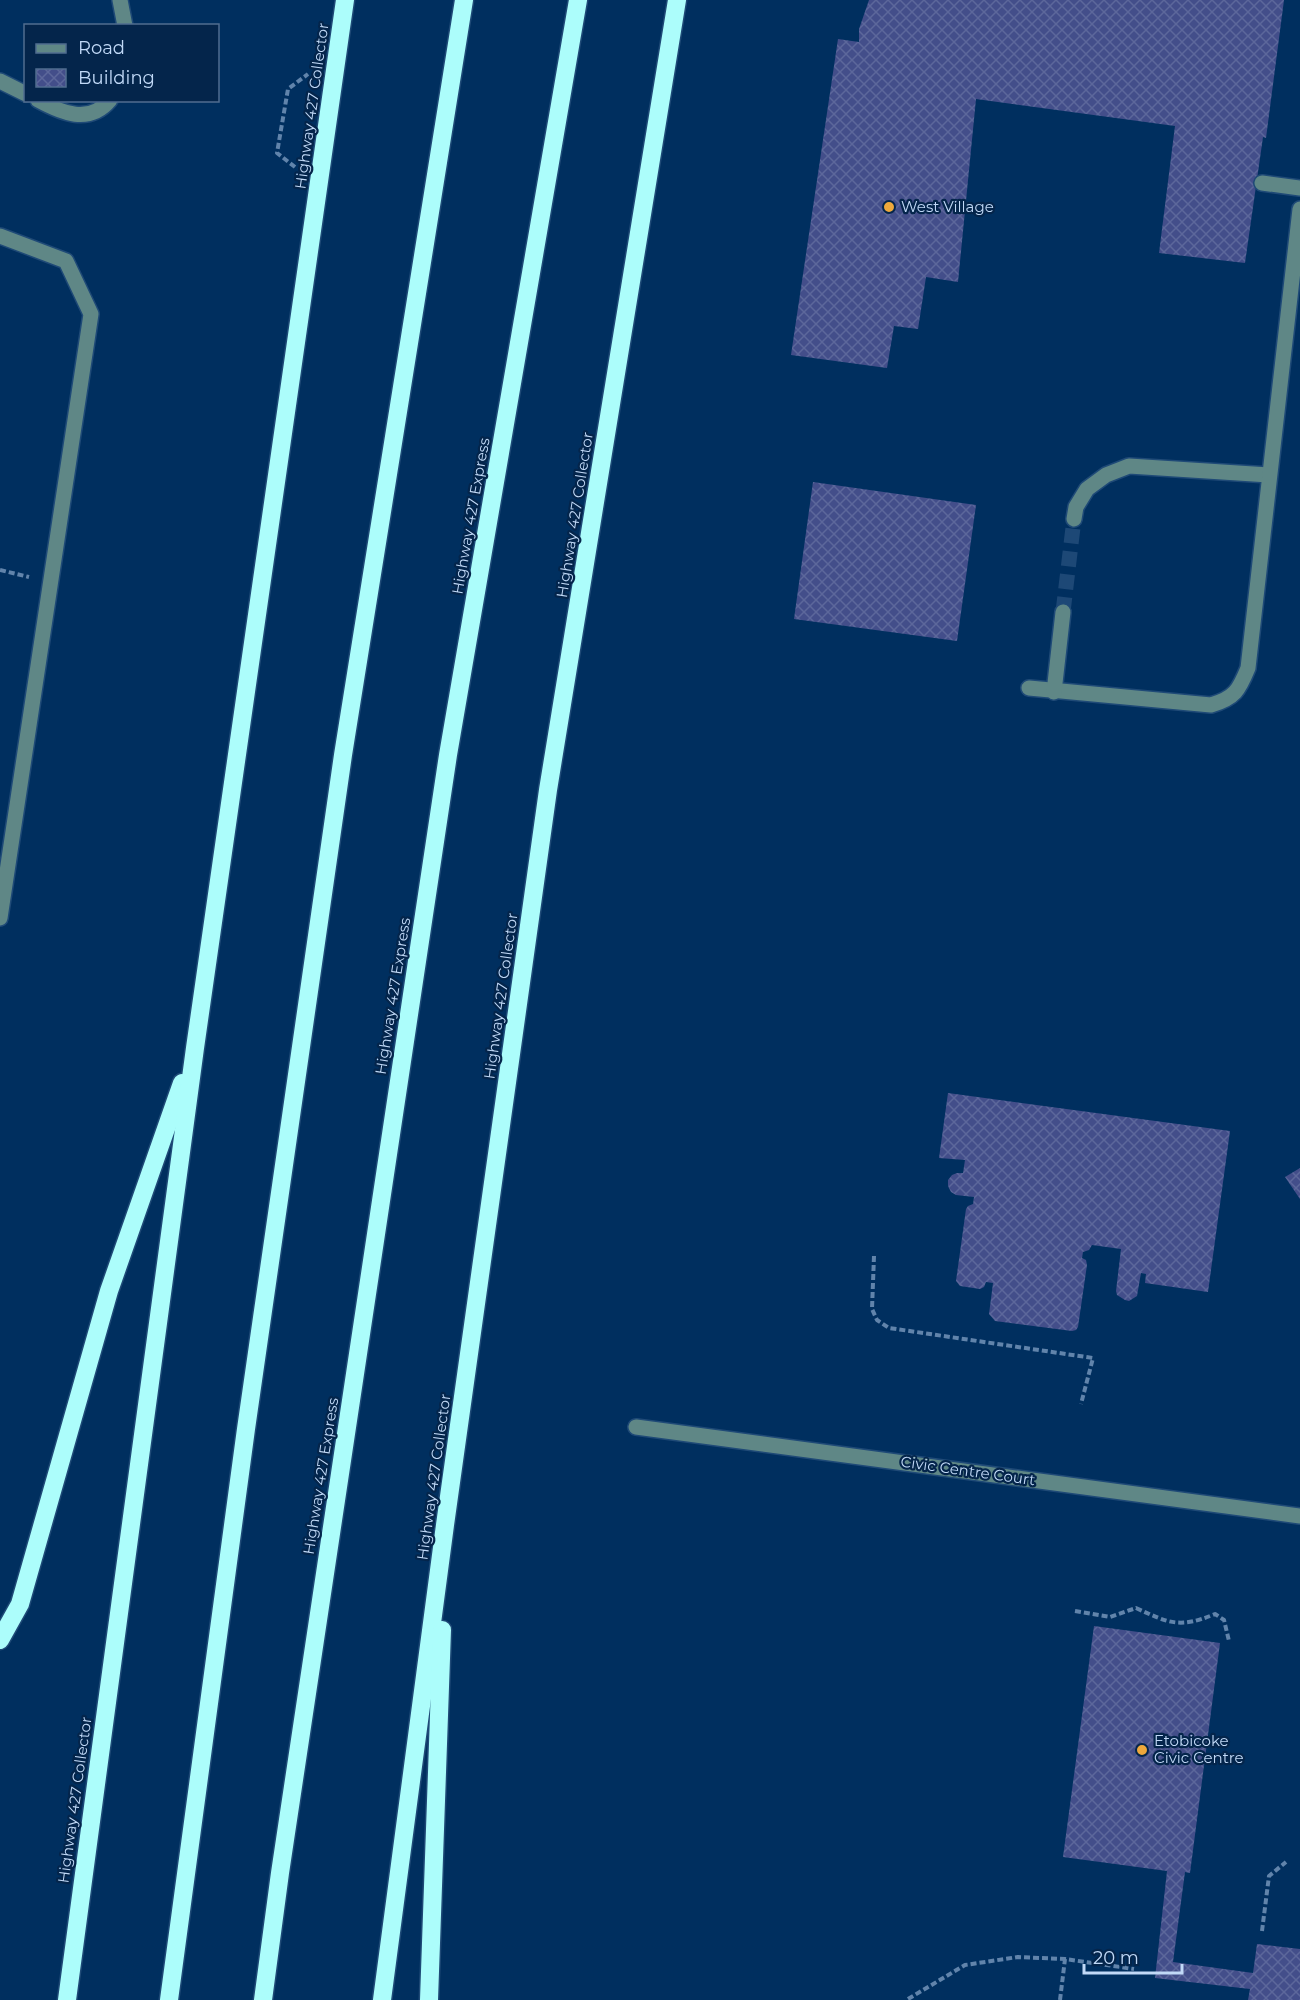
<svg xmlns="http://www.w3.org/2000/svg" width="1300" height="2000" font-family="Montserrat,sans-serif">
<style>
.building{fill:url(#building-cross-hatch)}
.lines{fill:none;stroke-linecap:round;stroke-linejoin:round}
.minor-tunnel{stroke:#1d4876;stroke-width:15;stroke-dasharray:15 8;stroke-linecap:butt}
.minor-casing{stroke:#1f4a77;stroke-width:18}
.highway-casing{stroke:#1f4a77;stroke-width:21}
.path{stroke:#6184ab;stroke-width:4;stroke-dasharray:6 3;stroke-linecap:butt}
.minor{stroke:#5f8786;stroke-width:15}
.highway{stroke:#acfdfb;stroke-width:18}
.poi-dot{fill:#eda83c;stroke:#04254b;stroke-width:2}
.labels{text-anchor:middle;stroke-width:4.5;stroke-linejoin:round;paint-order:stroke}
.street-label{font-size:15px;fill:#c1d9f7;stroke:#04254b}
.poi-label{font-size:15px;fill:#c1d9f7;stroke:#04254b;text-anchor:start}
</style>
<defs>
<pattern id="building-cross-hatch" width="8" height="8" patternUnits="userSpaceOnUse" patternTransform="scale(1.5)"><rect width="8" height="8" fill="#434e8a"/><path d="M0 0l8 8M0 8l8-8" fill="none" stroke="#5c679b"/></pattern>
</defs>
<rect width="100%" height="100%" fill="#002f5f"/>
<g class="building">
<path d="M869,0H1284L1266,138L1263,137L1245,263L1159,253L1175,126L976,99L958,282L926,277L918,329L894,326L887,368L791,355L838,39L859,42V29Z"/>
<path d="M813,482L976,505L957,641L794,619Z"/>
<path d="M948,1093L1230,1131L1208,1292L1145,1283L1146,1274L1141,1273L1137,1296L1129,1301L1125,1300L1117,1295L1116,1291L1121,1249L1092,1245L1089,1250L1083,1252L1082,1258L1086,1260L1087,1265L1078,1327L1076,1330L1072,1331L995,1321L989,1314L993,1283L986,1282L984,1287L980,1289L960,1286L956,1281L966,1209L968,1206L973,1204L974,1197L956,1195L951,1192L948,1186V1180L952,1175L957,1173H963L965,1160L939,1158Z"/>
<path d="M1300,1168V1199L1285,1177Z"/>
<path d="M1094,1626L1220,1643L1190,1873L1185,1872L1173,1962L1253,1973L1257,1944L1300,1949V2000H1248L1250,1989L1155,1978L1167,1871L1063,1857Z"/>
</g>
<g class="lines">
<path class="minor-tunnel" d="M1063,612L1074,519"/>
<g class="minor-casing">
<g id="minor">
<path d="M120,0L125,26"/>
<path d="M0,81L26,94"/>
<path d="M38,100C62,113 89,125 110,100"/>
<path d="M1262,183L1300,188"/>
<path d="M0,236L66,261L91,314L0,918"/>
<path d="M1074,519L1076,507L1087,489L1106,475L1129,466L1269,475"/>
<path d="M1029,688L1211,705C1235,698 1239,690 1248,668L1300,209"/>
<path d="M1054,692L1063,612"/>
<path d="M636,1427L1300,1516"/>
</g>
</g>
<g class="highway-casing">
<g id="highway">
<path d="M0,1640L20,1604L109,1291L182,1083"/>
<path d="M67,2000L195,1048L345,0"/>
<path d="M169,2000L246,1429L343,755L464,0"/>
<path d="M263,2000L280,1873L448,755L578,0"/>
<path d="M382,2000L445,1525L548,790L677,0"/>
<path d="M429,2000L442,1630"/>
</g>
</g>
<g class="path">
<path d="M295,167L277,153L288,89L308,74"/>
<path d="M0,570L29,577"/>
<path d="M874,1256L872,1309L877,1320L889,1328L1093,1358L1081,1404"/>
<path d="M1075,1611L1110,1617L1136,1608C1169,1623 1179,1629 1215,1614L1224,1620L1229,1641"/>
<path d="M1262,1931L1269,1876L1286,1862"/>
<path d="M908,1999L965,1965L1018,1957L1065,1959L1134,1969"/>
<path d="M1060,2000L1065,1959"/>
</g>
<use href="#minor" class="minor"/>
<use href="#highway" class="highway"/>
</g>
<g class="poi-dot">
<circle cx="889" cy="207" r="6"/>
<circle cx="1142" cy="1750" r="6"/>
</g>
<g class="labels">
<g class="street-label">
<text transform="translate(312 106) rotate(-82)" y="5">Highway 427 Collector</text>
<text transform="translate(575 515) rotate(-81)" y="5">Highway 427 Collector</text>
<text transform="translate(471 516) rotate(-80)" y="5">Highway 427 Express</text>
<text transform="translate(393 996) rotate(-81)" y="5">Highway 427 Express</text>
<text transform="translate(501 996) rotate(-82)" y="5">Highway 427 Collector</text>
<text transform="translate(968 1471) rotate(8)" y="5">Civic Centre Court</text>
<text transform="translate(321 1476) rotate(-81)" y="5">Highway 427 Express</text>
<text transform="translate(434 1477) rotate(-82)" y="5">Highway 427 Collector</text>
<text transform="translate(75 1800) rotate(-82)" y="5">Highway 427 Collector</text>
</g>
<g class="poi-label">
<text x="901" y="212">West Village</text>
<text x="1154" y="1746">Etobicoke<tspan x="1154" dy="17">Civic Centre</tspan></text>
</g>
</g>
<rect x="24" y="24" width="195" height="78" fill="#04254b" stroke="#506d90" stroke-width="1.5"/>
<rect x="36" y="44" width="30" height="9" fill="#5f8786" stroke="#506d90" stroke-width="1.5"/>
<text x="78" y="54" font-size="18" fill="#c1d9f7">Road</text>
<rect x="36" y="69" width="30" height="18" fill="url(#building-cross-hatch)" stroke="#506d90" stroke-width="1.5"/>
<text x="78" y="84" font-size="18" fill="#c1d9f7">Building</text>
<path d="M1084 1964v9h98v-9" fill="none" stroke="#c1d9f7" stroke-width="3"/>
<text x="1093" y="1964" font-size="18" fill="#c1d9f7" stroke="#04254b" stroke-width="4.5" paint-order="stroke">20 m</text>
</svg>
